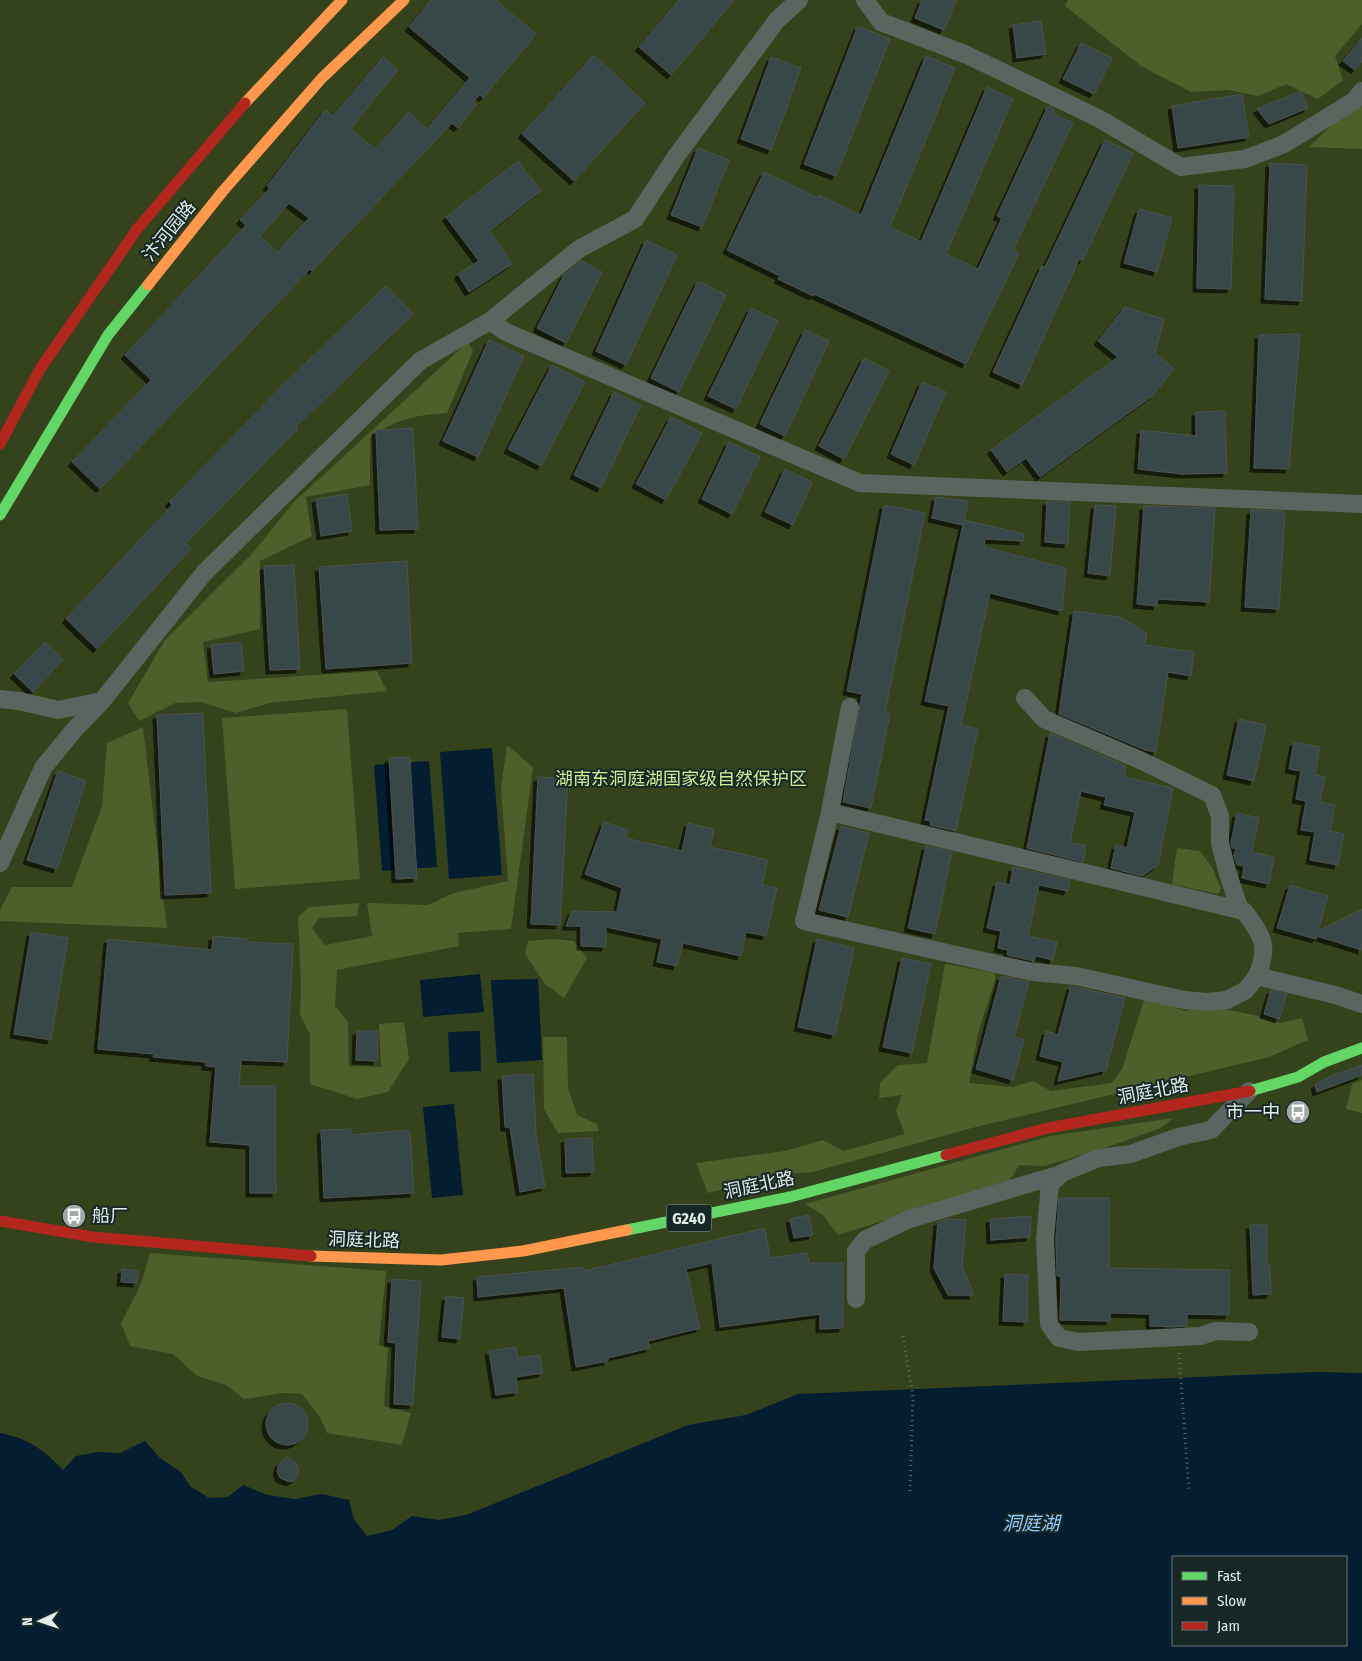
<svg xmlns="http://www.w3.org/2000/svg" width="1362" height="1661" font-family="'Fira Sans Condensed','Noto Sans SC',sans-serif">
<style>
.green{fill:#35431c;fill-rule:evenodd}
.forest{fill:#4d5f2b}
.water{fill:#041d30;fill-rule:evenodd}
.building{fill:#394646;stroke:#4a5252;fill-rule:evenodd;filter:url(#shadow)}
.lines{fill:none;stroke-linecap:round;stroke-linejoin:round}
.path{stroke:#626a66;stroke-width:3;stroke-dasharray:1 4;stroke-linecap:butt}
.street{stroke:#5b6560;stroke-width:18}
.fast{stroke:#63d668;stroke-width:11}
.slow{stroke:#ff974d;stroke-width:11}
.jam{stroke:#b3261e;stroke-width:11}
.labels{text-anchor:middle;stroke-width:4;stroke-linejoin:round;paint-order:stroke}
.shield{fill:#162725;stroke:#a6b2b0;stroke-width:1}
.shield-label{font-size:16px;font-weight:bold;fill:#e3eeec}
.street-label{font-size:18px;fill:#e3eeec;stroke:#162725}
.park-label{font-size:18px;fill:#d0ee95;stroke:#162725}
.poi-label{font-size:18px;fill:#e3eeec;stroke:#162725;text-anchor:end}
.water-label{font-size:19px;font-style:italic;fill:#90cbfe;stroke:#162725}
</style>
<defs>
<filter id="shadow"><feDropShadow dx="-4" dy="4" stdDeviation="0" flood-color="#0009"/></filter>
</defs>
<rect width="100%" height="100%" fill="#232d2b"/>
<path class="green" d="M0,0H1362V1661H0ZM1173,1557H1346V1645H1173Z"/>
<g class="forest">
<path d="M1068,0H1362V24L1335,56L1343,80L1318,99L1286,84L1258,96L1229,90L1191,92L1141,66L1065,6Z"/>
<path d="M1362,95V149L1309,147Z"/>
<path d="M468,342L473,351L447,413C413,416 398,418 370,438V485L306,497L312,536L260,561V629L203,642L208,682L377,671L387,691L270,703L236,713L201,702L175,703L139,721L128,703L165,640L252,554L294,502Z"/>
<path d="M347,709L360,879L235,889L222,718Z"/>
<path d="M143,727L167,928L0,921V910L12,887H72L102,806L107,743Z"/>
<path d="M507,745L533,767L511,929L458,933L459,946L337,970L335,1006L348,1022L349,1066L381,1067L379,1024L404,1022L409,1059L388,1092L357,1099L310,1084V1034L300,1015L301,983L298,917L309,907L359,903L357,916L319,918L312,928L325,945L372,936L367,903L428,905L454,893L508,881L501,789Z"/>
<path d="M1177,848L1200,851L1212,867L1221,889L1218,894L1172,884Z"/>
<path d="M554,939L574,941L587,958L564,998L545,984L525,954L528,941Z"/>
<path d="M945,964L995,973V980L978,1033L969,1083L1013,1087L1033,1081L1051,1091L1112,1083L1122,1069L1145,997L1185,1011L1205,1005L1258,1016L1280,1023L1302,1018L1308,1040L1269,1057L972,1128L813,1172L786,1174L708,1193L696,1163L785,1151L823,1140L843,1151L905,1134L896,1111L902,1095L879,1098L880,1083L898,1065L927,1063Z"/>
<path d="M543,1037H567L568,1088L577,1115L597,1124L599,1131L558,1133L544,1109Z"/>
<path d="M1362,1080V1113L1346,1109L1352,1084Z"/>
<path d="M1173,1118L1161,1128L1099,1150L1044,1166L1019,1165L1010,1180L838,1235L823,1215L805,1204L1050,1136Z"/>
<path d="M150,1253L386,1271L379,1345L388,1348L384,1406L411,1413L402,1445L327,1433L320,1417L302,1394L283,1393L244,1399L226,1385L197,1376L173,1354L130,1346L121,1323L141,1284Z"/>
</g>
<g class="water">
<path d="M492,748L502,875L449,879L440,752Z"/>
<path d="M429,761L437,867L382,871L374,765Z"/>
<path d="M480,974L484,1012L423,1017L420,980Z"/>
<path d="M538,979L542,1060L497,1063L491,980Z"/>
<path d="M480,1031L481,1071L450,1072L448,1032Z"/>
<path d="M454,1104L463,1195L432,1198L423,1107Z"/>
<path d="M1316,1372L1362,1373V1661H0V1433C28,1438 44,1450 63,1470L76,1456L98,1452L120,1453L145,1441L160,1458L181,1472L190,1486L209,1498L228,1497L243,1485L268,1495L295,1499L322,1494L349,1500L354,1519L367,1536L392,1530L412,1516L439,1520L466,1515L688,1425L746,1415L798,1394ZM1173,1557H1346V1645H1173Z"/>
</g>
<g class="building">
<path d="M431,0H496L536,34L483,98L480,95L473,101L476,105L458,128L452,123L312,271L310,269L100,489L72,462L151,380L125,355L246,225L240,220L270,188L267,186L325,110L333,116L383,57L398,70L350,129L375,149L409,112L427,129L470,78L409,27ZM289,203L309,218L277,252L260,236Z"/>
<path d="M679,0H734L671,75L639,47Z"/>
<path d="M922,0H956L944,30L915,18Z"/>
<path d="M1041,21L1046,54L1017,58L1013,25Z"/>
<path d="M858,26L890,39L836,176L804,164Z"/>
<path d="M1362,38V61L1355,70L1343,61Z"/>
<path d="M1081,43L1112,58L1094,94L1063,79Z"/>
<path d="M594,55L645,103L574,181L522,134Z"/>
<path d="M926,56L955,68L890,227L921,242L987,87L1013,99L946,254L978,269L1002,218L997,216L1048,106L1053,108L1054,114L1073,123L1013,250L1019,253L966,364L814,294L813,296L778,279L780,276L727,250L764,172L818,198L819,195L861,215Z"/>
<path d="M771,57L801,68L771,150L741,139Z"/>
<path d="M1301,91L1308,108L1269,124L1257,109Z"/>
<path d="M1242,94L1249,137L1178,148L1172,106Z"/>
<path d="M1105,140L1133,153L1083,260L1079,259L1022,385L993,372L1042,266L1045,267Z"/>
<path d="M698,148L729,160L702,227L671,215Z"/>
<path d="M518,161L541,191L490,231L512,264L469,292L458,274L479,261L446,217Z"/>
<path d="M1270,163L1307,165L1302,301L1265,299Z"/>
<path d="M1199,185L1234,186L1231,289L1197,288Z"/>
<path d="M1139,209L1172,218L1157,272L1124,263Z"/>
<path d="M646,240L677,255L626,365L596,351Z"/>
<path d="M581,261L602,272L566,343L537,328L564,275Z"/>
<path d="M698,281L726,295L679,392L651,378Z"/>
<path d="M386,286L413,314L296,427L298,429L186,543L191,549L97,649L66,619L172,505L169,502L284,384Z"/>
<path d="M1125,307L1164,319L1155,353L1174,369L1152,396L1040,477L1026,458L1007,472L991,450L1118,357L1098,341Z"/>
<path d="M751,308L778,321L736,409L708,396Z"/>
<path d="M805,330L829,341L785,436L760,424Z"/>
<path d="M1300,334L1289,469L1254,468L1259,335Z"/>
<path d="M489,340L524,356L478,457L443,441Z"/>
<path d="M864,358L889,371L844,459L819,446Z"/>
<path d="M552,365L585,382L541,466L508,449Z"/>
<path d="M922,382L946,392L914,465L891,454Z"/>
<path d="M614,392L641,405L601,488L574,475Z"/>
<path d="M1225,411L1227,473L1182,474L1138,469L1141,430L1196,436V412Z"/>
<path d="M671,417L702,433L666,500L636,484Z"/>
<path d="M413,428L418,529L380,530L376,430Z"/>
<path d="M729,442L760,457L732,514L702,499Z"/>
<path d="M785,469L812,482L793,525L765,512Z"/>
<path d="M347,494L352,531L321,536L316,499Z"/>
<path d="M936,497L968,501L963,525L932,518Z"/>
<path d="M1047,501L1070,502L1068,544L1045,542Z"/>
<path d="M884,505L925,513L885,713L890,714L871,808L843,802L862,694L847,691Z"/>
<path d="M1095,505L1116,506L1110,576L1088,573Z"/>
<path d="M1144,506L1215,508L1209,602L1158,599L1157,606L1137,604Z"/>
<path d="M1251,510L1285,511L1279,609L1245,607Z"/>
<path d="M964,520L1024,534L1023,541L985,539L984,547L1066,568L1062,611L990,593L961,725L978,729L956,831L930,825L931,821L925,820L949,706L925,701Z"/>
<path d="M407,561L412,663L326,669L319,567Z"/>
<path d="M294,565L300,669L270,670L264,566Z"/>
<path d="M1074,611L1120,617L1147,633L1145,645L1194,652L1191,676L1168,672L1156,752L1145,750L1059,714Z"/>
<path d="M45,642L63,659L33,692L14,674Z"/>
<path d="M241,642L244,671L214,674L211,645Z"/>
<path d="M203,713L211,893L165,895L157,715Z"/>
<path d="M1239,719L1266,725L1254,781L1227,775Z"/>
<path d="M1050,733L1126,766L1124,777L1173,788L1158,865L1142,876L1111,868L1116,845L1127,848L1135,812L1104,805L1106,797L1081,791L1070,843L1086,846L1083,862L1027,848Z"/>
<path d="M1294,742L1320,747L1315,775L1325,777L1320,802L1335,805L1330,831L1344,834L1338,865L1310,860L1315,832L1301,830L1306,801L1296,799L1301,771L1289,769Z"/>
<path d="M410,757L417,878L396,879L389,758Z"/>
<path d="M58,771L86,781L57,869L27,860Z"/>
<path d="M538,777L568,778L560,925L531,924Z"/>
<path d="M1237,813L1259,818L1252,852L1274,857L1269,884L1242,878L1244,866L1237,865L1234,856L1236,848H1232L1231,843Z"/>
<path d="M604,822L628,830L625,838L682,851L688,823L714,829L710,847L768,860L762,885L777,888L766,936L746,932L741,956L683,943L677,966L657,962L662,939L606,927V947L581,946V926H566L572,911L617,912L622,888L585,874Z"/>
<path d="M841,826L869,833L848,917L819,910Z"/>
<path d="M926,846L952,852L935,934L908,928Z"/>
<path d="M1013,867L1070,880L1068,891L1039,885L1028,936L1057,942L1053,960L1036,956L1034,961L1007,955L1008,950L998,948L1001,931L987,928L997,882L1010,885Z"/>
<path d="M1290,885L1328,896L1318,931L1362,909V950L1317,936L1316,939L1277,928Z"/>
<path d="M31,932L68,938L51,1040L14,1034Z"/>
<path d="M213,936L248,939V942L293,944L287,1062L241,1060L239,1086H275L276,1193H250V1145L210,1142L216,1067L206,1066V1062L153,1057L154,1054L98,1049L108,939L212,950Z"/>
<path d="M817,939L854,948L835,1035L798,1027Z"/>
<path d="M902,958L931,964L912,1053L883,1047Z"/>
<path d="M1001,976L1029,982L1014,1037L1024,1040L1013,1080L976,1069Z"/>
<path d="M1071,986L1125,998L1106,1070L1058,1081L1063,1062L1040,1056L1046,1031L1058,1035Z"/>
<path d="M1271,990L1287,994L1279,1019L1264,1014Z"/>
<path d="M357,1031H378L377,1061L356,1060Z"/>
<path d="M1362,1065V1075L1317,1092L1315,1085L1331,1076Z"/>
<path d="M533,1074L536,1134L545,1187L520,1192L510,1127H505L502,1076Z"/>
<path d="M351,1129V1135L410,1130L414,1193L324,1198L321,1130Z"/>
<path d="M592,1138L594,1172L566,1173L565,1139Z"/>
<path d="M1059,1198H1110L1109,1268L1230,1270L1229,1315L1187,1314V1326L1174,1327L1150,1326V1314L1110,1313V1321L1060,1320L1061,1276H1057L1056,1239Z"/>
<path d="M809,1215L813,1235L794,1238L790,1219Z"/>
<path d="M1031,1216L1030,1237L991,1240L990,1219Z"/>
<path d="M948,1219L966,1220L962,1266L974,1295H948L934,1268L938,1222Z"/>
<path d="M1250,1225H1267V1265H1270L1271,1294L1253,1295Z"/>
<path d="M765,1228L770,1258L807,1253L809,1263H843V1328L820,1329V1314L720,1327L712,1263L686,1269L700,1328L648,1341L650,1348L608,1358V1361L576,1367L564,1288L478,1297L477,1277L584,1267V1271Z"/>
<path d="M122,1269L138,1271L137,1283L121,1282Z"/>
<path d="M1005,1274L1028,1275L1027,1322L1003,1321Z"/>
<path d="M392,1279L421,1281L413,1405L394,1404L396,1343L388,1342Z"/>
<path d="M446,1296L464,1298L460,1339L442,1337Z"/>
<path d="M516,1347L518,1358L540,1355L543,1373L516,1377L518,1392L496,1395L489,1351Z"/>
<circle cx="287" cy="1424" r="21"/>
<path d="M287,1457L296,1463L299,1469L296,1479L290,1482L280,1478L277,1471L279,1464Z"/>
</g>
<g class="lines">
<g class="path">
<path d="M903,1336L913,1397L910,1492"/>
<path d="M1179,1353L1189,1492"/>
</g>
<g class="street">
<path d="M865,0L881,22L967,55L1098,118L1181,167L1245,159L1284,144L1354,101L1362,91"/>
<path d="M490,321L506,332L860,483L1362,504"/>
<path d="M1025,698L1044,719L1140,760L1212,795L1220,816V843L1228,874L1240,910"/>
<path d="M0,699L19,701L58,710L102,701L204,573L420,361L490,321L579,249L635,219L677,155L777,20L799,0"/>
<path d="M850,707L830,812L804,921L1033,972L1076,976L1184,1000L1207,1002L1227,1000L1246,990L1257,976L1335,995L1362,1004"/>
<path d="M830,812L1244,911C1262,936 1270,944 1257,976"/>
<path d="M0,863L43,768L74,730L102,701"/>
<path d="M856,1299V1251L865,1240L907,1220L1061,1174"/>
<path d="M1249,1332L1215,1331L1201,1336L1079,1342L1059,1338L1049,1324L1045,1239L1050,1184L1062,1173L1099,1158L1131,1154L1178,1137L1211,1130L1249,1091"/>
</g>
<g class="fast">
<path d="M0,515L108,335L148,285"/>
<path d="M1250,1091L1298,1077L1324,1062L1362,1048"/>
<path d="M627,1230L790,1197L946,1155"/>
</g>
<g class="slow">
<path d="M245,103L342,0"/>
<path d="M148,285L223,191L322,78L404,0"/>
<path d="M311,1256L441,1260L523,1251L627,1230"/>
</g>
<g class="jam">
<path d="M0,444L40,369L138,228L245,103"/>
<path d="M946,1155L1048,1128L1250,1091"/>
<path d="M0,1221L93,1237L311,1256"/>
</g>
</g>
<defs>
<g id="bus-disc" transform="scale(1.25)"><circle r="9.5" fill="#a0aaa8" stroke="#162725"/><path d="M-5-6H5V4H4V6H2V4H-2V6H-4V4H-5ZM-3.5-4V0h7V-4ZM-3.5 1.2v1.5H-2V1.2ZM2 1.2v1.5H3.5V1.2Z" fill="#fff"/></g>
</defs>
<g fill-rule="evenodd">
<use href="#bus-disc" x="1298" y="1112"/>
<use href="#bus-disc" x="74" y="1216"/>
</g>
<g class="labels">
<rect class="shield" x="666.5" y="1204.5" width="45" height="27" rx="4"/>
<g class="shield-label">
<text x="689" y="1224">G240</text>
</g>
<g class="street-label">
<text transform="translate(169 231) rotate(-51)" y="6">汴河园路</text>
<text transform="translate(1153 1091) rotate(-11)" y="6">洞庭北路</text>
<text transform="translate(759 1185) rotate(-12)" y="6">洞庭北路</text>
<text transform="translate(364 1240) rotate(2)" y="6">洞庭北路</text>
</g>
<g class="park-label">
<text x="681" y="785">湖南东洞庭湖国家级自然保护区</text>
</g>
<g class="poi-label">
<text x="1280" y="1118">市一中</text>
<text x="92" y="1222" text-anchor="start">船厂</text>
</g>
<g class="water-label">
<text x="1031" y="1530">洞庭湖</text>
</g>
</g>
<rect x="1172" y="1556" width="175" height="90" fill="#162725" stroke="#687775"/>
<rect x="1182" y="1572" width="25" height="8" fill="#63d668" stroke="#687775"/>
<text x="1217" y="1581" font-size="15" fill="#e3eeec">Fast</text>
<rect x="1182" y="1597" width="25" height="8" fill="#ff974d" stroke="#687775"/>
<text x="1217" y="1606" font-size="15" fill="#e3eeec">Slow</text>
<rect x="1182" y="1622" width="25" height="8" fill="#b3261e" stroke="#687775"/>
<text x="1217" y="1631" font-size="15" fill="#e3eeec">Jam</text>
<g transform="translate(40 1621) rotate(267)" stroke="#162725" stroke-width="4" paint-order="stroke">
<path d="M0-4L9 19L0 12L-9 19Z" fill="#e3eeec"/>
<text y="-8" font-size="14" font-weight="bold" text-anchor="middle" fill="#e3eeec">N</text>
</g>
</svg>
